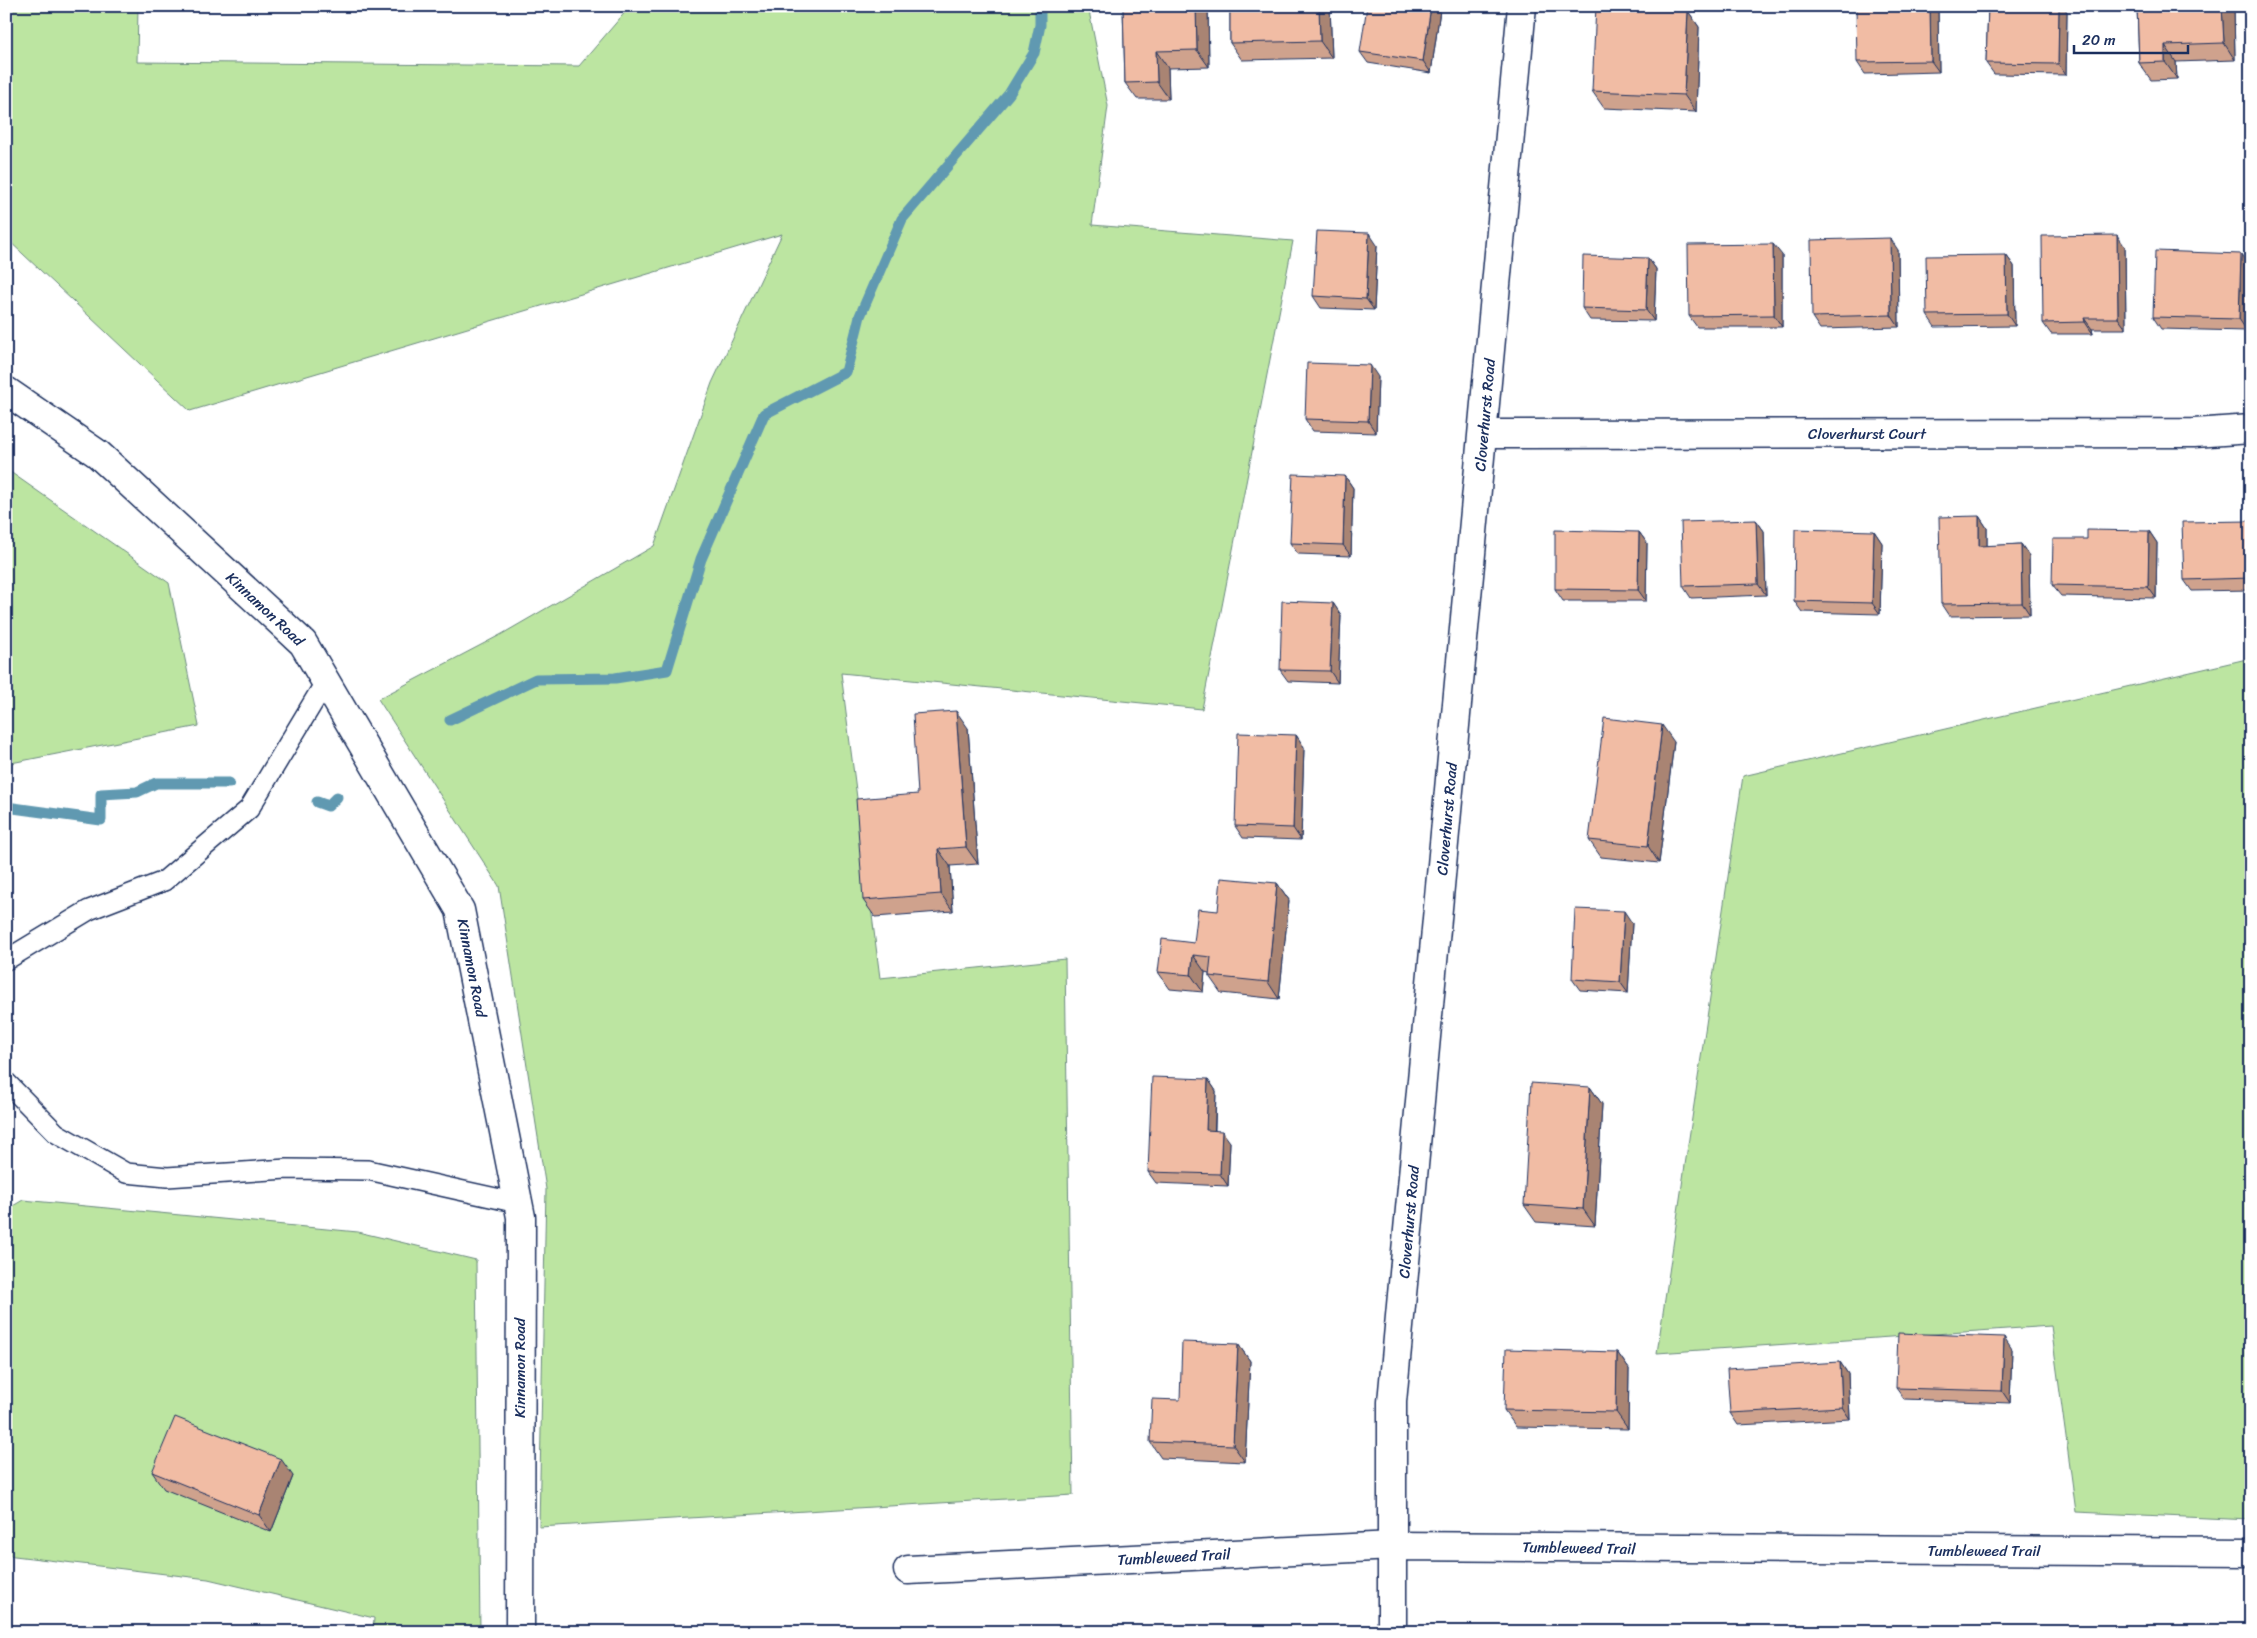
<svg xmlns="http://www.w3.org/2000/svg" width="2257" height="1638" font-family="Sriracha,sans-serif">
<style>
.green{fill:#bce5a1;stroke:#6c8a80}
.lines{fill:none;stroke-linecap:round;stroke-linejoin:round}
.stream{stroke:#6099b1;stroke-width:11}
.service-casing{stroke:#1b2f5e;stroke-width:22}
.minor-casing{stroke:#1b2f5e;stroke-width:31}
.secondary-casing{stroke:#1b2f5e;stroke-width:31}
.service{stroke:#fff;stroke-width:19}
.minor{stroke:#fff;stroke-width:28}
.secondary{stroke:#fff;stroke-width:28}
.wall{fill:#cfa28d;stroke:#1b2f5e}
.shaded-wall{fill:#a98473;stroke:#1b2f5e}
.building{fill:#f1bca4;stroke:#1b2f5e}
.labels{text-anchor:middle;stroke-width:5;stroke-linejoin:round;paint-order:stroke}
.street-label{font-size:15px;fill:#1b2f5e;stroke:#fff}
</style>
<rect width="100%" height="100%" fill="#fff"/>
<filter id="ink" filterUnits="userSpaceOnUse"><feTurbulence type="fractalNoise" baseFrequency=".02" numOctaves="2"/><feDisplacementMap in="SourceGraphic" scale="10" xChannelSelector="R" yChannelSelector="G"/><feConvolveMatrix kernelMatrix="1 2 1 2 8 2 1 2 1" color-interpolation-filters="sRGB"/></filter>
<g filter="url(#ink)">
<g class="green">
<path d="M6,6H138L137,62L579,66L627,10V6H1088L1108,106L1092,225L1293,241L1202,709L841,673L880,978L1065,959L1073,1495L539,1527L546,1189L499,886L378,699L502,634L654,546L712,383L782,234L190,411L6,238Z"/>
<path d="M6,469L169,583L199,726L6,764Z"/>
<path d="M2251,658V1520L2076,1512L2051,1326L1657,1353L1743,776Z"/>
<path d="M23,1200L358,1232L476,1260L480,1632H373L374,1618L208,1579L6,1555V1210Z"/>
</g>
<g class="lines">
<g class="stream">
<path d="M450,720L536,679L615,678L667,670L701,559L764,414L846,372L860,316L902,219L1009,94L1034,53L1040,25V6"/>
<path d="M317,802L328,806L337,797"/>
<path d="M6,807L101,820V794L137,792L156,783H229"/>
</g>
<g class="service-casing">
<g id="service">
<path d="M6,960L89,910L164,881L249,809L326,681"/>
<path d="M6,1082L56,1133L126,1173L167,1177L287,1169L368,1170L518,1203"/>
</g>
</g>
<g class="minor-casing">
<g id="minor">
<path d="M1484,434L2194,433L2251,429"/>
<path d="M908,1570L1393,1546L2251,1552"/>
<path d="M1392,1632V1402L1522,6"/>
</g>
</g>
<g class="secondary-casing">
<path id="secondary" d="M6,391L98,454L303,643L460,910L521,1217L520,1632"/>
</g>
<use href="#service" class="service"/>
<use href="#minor" class="minor"/>
<use href="#secondary" class="secondary"/>
</g>
<g class="wall">
<path d="M1123,6H1208L1209,67L1168,68L1169,99H1137L1125,83Z"/>
<path d="M1230,6H1330L1332,58L1242,60L1230,43Z"/>
<path d="M1988,6H2063L2067,12L2066,75L1994,74L1986,63Z"/>
<path d="M2137,6H2234L2235,60L2176,62L2177,79L2151,80L2139,63Z"/>
<path d="M1648,9L1688,11L1699,27L1696,112L1604,108L1592,91Z"/>
<path d="M1938,9L1939,72L1865,74L1857,62Z"/>
<path d="M1440,10L1431,73L1368,63L1360,52Z"/>
<path d="M1377,245L1374,310L1321,308L1313,296Z"/>
<path d="M2125,247L2126,329H2092L2093,334H2051L2043,323Z"/>
<path d="M1898,250L1899,327L1820,329L1812,317Z"/>
<path d="M1782,255V327H1697L1689,316Z"/>
<path d="M2006,255L2014,266L2015,326L1935,327L1927,315Z"/>
<path d="M1648,258L1656,269L1654,321L1590,320L1582,308Z"/>
<path d="M2249,266L2247,331L2161,329L2153,317Z"/>
<path d="M1378,377L1376,433L1313,431L1305,419Z"/>
<path d="M1345,476L1353,488L1351,556L1298,554L1290,543Z"/>
<path d="M1979,516L1987,528V546L2021,544L2029,556L2030,615L1949,616L1941,604Z"/>
<path d="M1756,520L1764,531L1766,595L1691,598L1683,586Z"/>
<path d="M2251,521V590L2192,591L2184,580Z"/>
<path d="M1874,531L1882,543L1880,614L1802,612L1794,601Z"/>
<path d="M2149,531L2157,543L2156,598L2061,596L2052,585Z"/>
<path d="M1639,532L1647,543L1646,601H1563L1555,589Z"/>
<path d="M1333,603L1341,615L1338,683L1288,681L1280,670Z"/>
<path d="M968,728L978,864L950,866L953,911L875,917L863,900L918,794Z"/>
<path d="M1296,735L1304,747L1301,840L1243,838L1235,826Z"/>
<path d="M1674,742L1659,863L1601,857L1589,840Z"/>
<path d="M1277,883L1289,900L1279,999L1221,993L1209,976V973L1205,972L1203,992L1170,989L1158,972L1194,943L1218,911Z"/>
<path d="M1632,923L1628,993L1580,990L1572,979Z"/>
<path d="M1208,1079L1216,1091L1215,1130L1230,1142L1228,1186L1156,1183L1148,1172Z"/>
<path d="M1590,1087L1602,1104L1595,1226L1536,1222L1524,1205Z"/>
<path d="M1238,1344L1250,1361L1245,1462L1161,1458L1150,1442Z"/>
<path d="M2012,1349L2010,1403L1904,1399L1896,1388Z"/>
<path d="M1617,1352L1629,1369L1628,1429L1516,1427L1504,1410Z"/>
<path d="M1840,1362L1848,1374L1850,1419L1738,1425L1730,1413Z"/>
<path d="M152,1472L293,1476L271,1532L164,1489Z"/>
</g>
<g class="shaded-wall">
<path d="M1196,6H1208L1209,67L1197,50Z"/>
<path d="M1319,6H1330L1332,58L1320,41Z"/>
<path d="M1431,6H1438L1440,10L1431,73L1423,61Z"/>
<path d="M1637,6H1646L1649,10L1637,8Z"/>
<path d="M1930,6H1936L1938,9L1939,72L1931,61Z"/>
<path d="M2059,6H2063L2067,12L2066,75L2058,64Z"/>
<path d="M2222,6H2234L2235,60L2224,43Z"/>
<path d="M1688,11L1699,27L1696,112L1684,95Z"/>
<path d="M2165,45L2176,62L2177,79L2165,62Z"/>
<path d="M1156,51L1168,68L1169,99L1157,82Z"/>
<path d="M1369,233L1377,245L1374,310L1366,299Z"/>
<path d="M2117,235L2125,247L2126,329L2118,318Z"/>
<path d="M1890,238L1898,250L1899,327L1891,315Z"/>
<path d="M1773,244L1782,255V327L1774,315Z"/>
<path d="M2241,254L2249,266L2247,331L2239,319Z"/>
<path d="M2006,255L2014,266L2015,326L2007,314Z"/>
<path d="M1648,258L1656,269L1654,321L1646,310Z"/>
<path d="M2084,318L2092,329L2093,334L2085,322Z"/>
<path d="M1370,365L1378,377L1376,433L1368,421Z"/>
<path d="M1345,476L1353,488L1351,556L1343,545Z"/>
<path d="M1979,516L1987,528V557L1979,546Z"/>
<path d="M1756,520L1764,531L1766,595L1758,584Z"/>
<path d="M1874,531L1882,543L1880,614L1872,603Z"/>
<path d="M2149,531L2157,543L2156,598L2148,587Z"/>
<path d="M1639,532L1647,543L1646,601L1638,590Z"/>
<path d="M2021,544L2029,556L2030,615L2022,603Z"/>
<path d="M1333,603L1341,615L1338,683L1330,671Z"/>
<path d="M956,711L968,728L978,864L966,847Z"/>
<path d="M1662,725L1674,742L1659,863L1648,846Z"/>
<path d="M1296,735L1304,747L1301,840L1293,828Z"/>
<path d="M938,849L950,866L953,911L941,894Z"/>
<path d="M1277,883L1289,900L1279,999L1268,982Z"/>
<path d="M1624,911L1632,923L1628,993L1620,982Z"/>
<path d="M1193,955L1205,972L1203,992L1191,975Z"/>
<path d="M1208,1079L1216,1091L1214,1141L1206,1130Z"/>
<path d="M1590,1087L1602,1104L1595,1226L1583,1209Z"/>
<path d="M1222,1131L1230,1142L1228,1186L1220,1174Z"/>
<path d="M2004,1337L2012,1349L2010,1403L2002,1391Z"/>
<path d="M1238,1344L1250,1361L1245,1462L1233,1445Z"/>
<path d="M1617,1352L1629,1369L1628,1429L1616,1412Z"/>
<path d="M1840,1362L1848,1374L1850,1419L1842,1407Z"/>
<path d="M281,1459L293,1476L271,1532L259,1515Z"/>
</g>
<g class="building">
<path d="M1123,6H1196L1197,50L1156,51L1157,82L1125,83Z"/>
<path d="M1230,6H1319L1320,41L1230,43Z"/>
<path d="M1367,6H1431L1423,61L1360,52Z"/>
<path d="M1596,6H1637V8L1688,11L1684,95L1592,91Z"/>
<path d="M1856,6H1930L1931,61L1857,62Z"/>
<path d="M1988,6H2059L2058,64L1986,63Z"/>
<path d="M2137,6H2222L2224,43L2165,45V62L2139,63Z"/>
<path d="M1317,231L1369,233L1366,299L1313,296Z"/>
<path d="M2117,235L2118,318H2084L2085,322L2043,323L2042,236Z"/>
<path d="M1890,238L1891,315L1812,317L1811,240Z"/>
<path d="M1773,244L1774,315L1689,316L1688,245Z"/>
<path d="M2155,251L2241,254L2239,319L2153,317Z"/>
<path d="M2006,255L2007,314L1927,315L1926,256Z"/>
<path d="M1583,256L1648,258L1646,310L1582,308Z"/>
<path d="M1307,363L1370,365L1368,421L1305,419Z"/>
<path d="M1293,474L1345,476L1343,545L1290,543Z"/>
<path d="M1979,516V546L2021,544L2022,603L1941,604L1939,517Z"/>
<path d="M1756,520L1758,584L1683,586L1681,522Z"/>
<path d="M2250,521L2251,578L2184,580L2182,522Z"/>
<path d="M1795,529L1874,531L1872,603L1794,601Z"/>
<path d="M1555,530L1639,532L1638,590L1555,589Z"/>
<path d="M2087,530L2149,531L2148,587L2052,585L2053,539H2087Z"/>
<path d="M1282,601L1333,603L1330,671L1280,670Z"/>
<path d="M956,711L966,847L938,849L941,894L863,900L856,799L918,794L913,714Z"/>
<path d="M1604,718L1662,725L1648,846L1589,840Z"/>
<path d="M1238,733L1296,735L1293,828L1235,826Z"/>
<path d="M1221,878L1277,883L1268,982L1209,976L1211,957L1193,955L1191,975L1158,972L1162,939L1194,943L1198,909L1218,911Z"/>
<path d="M1575,909L1624,911L1620,982L1572,979Z"/>
<path d="M1152,1077L1208,1079L1206,1130L1222,1131L1220,1174L1148,1172Z"/>
<path d="M1531,1083L1590,1087L1583,1209L1524,1205Z"/>
<path d="M1898,1333L2004,1337L2002,1391L1896,1388Z"/>
<path d="M1182,1342L1238,1344L1233,1445L1150,1442L1152,1399L1180,1400Z"/>
<path d="M1506,1349L1617,1352L1616,1412L1504,1410Z"/>
<path d="M1840,1362L1842,1407L1730,1413L1727,1369Z"/>
<path d="M175,1417L281,1459L259,1515L152,1472Z"/>
</g>
</g>
<g class="labels">
<g class="street-label">
<text transform="translate(1485 415) rotate(-85)" y="5">Cloverhurst Road</text>
<text x="1867" y="439">Cloverhurst Court</text>
<text transform="translate(265 609) rotate(43)" y="5">Kinnamon Road</text>
<text transform="translate(1447 819) rotate(-85)" y="5">Cloverhurst Road</text>
<text transform="translate(472 968) rotate(79)" y="5">Kinnamon Road</text>
<text transform="translate(1409 1222) rotate(-85)" y="5">Cloverhurst Road</text>
<text transform="translate(520 1368) rotate(-90)" y="5">Kinnamon Road</text>
<text transform="translate(1579 1548) rotate(1)" y="5">Tumbleweed Trail</text>
<text x="1984" y="1556">Tumbleweed Trail</text>
<text transform="translate(1174 1557) rotate(-3)" y="5">Tumbleweed Trail</text>
</g>
</g>
<rect width="2257" height="1638" fill="none" stroke="#fff" stroke-width="25"/>
<rect x="12" y="12" width="2232" height="1613" fill="none" stroke="#1b2f5e" stroke-width="2" filter="url(#ink)"/>
<path d="M2074 45v8h114v-8" fill="none" stroke="#1b2f5e" stroke-width="2.5"/>
<text x="2082" y="45" font-size="15" fill="#1b2f5e" stroke="#ffffff" stroke-width="4" paint-order="stroke">20 m</text>
</svg>
